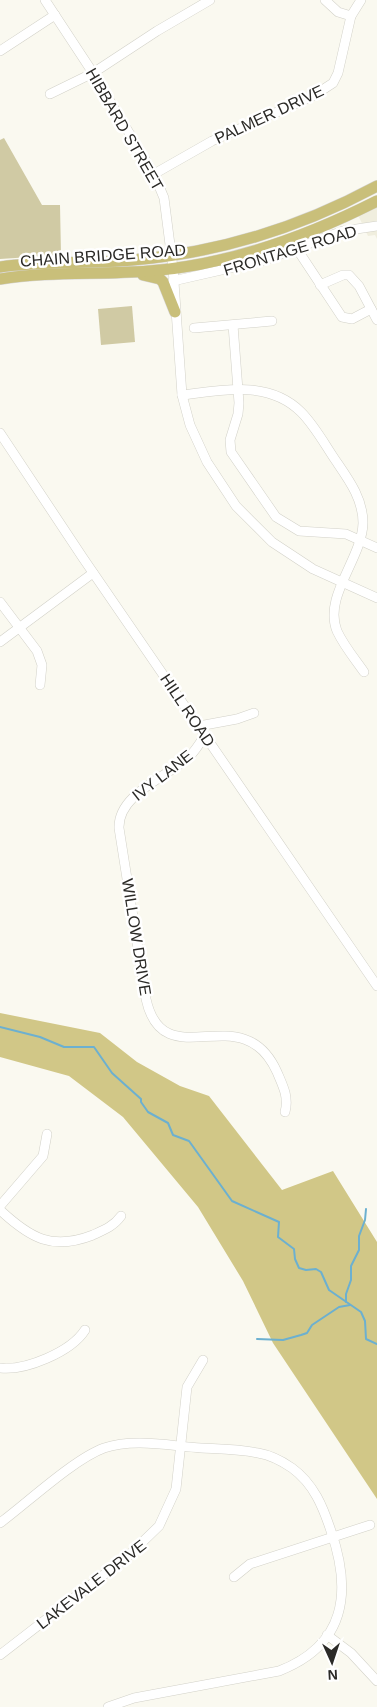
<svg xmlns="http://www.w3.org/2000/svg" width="377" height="1707" font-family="Helvetica,sans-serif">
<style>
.built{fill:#f0eede}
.green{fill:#d0caa4}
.forest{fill:#d1c787}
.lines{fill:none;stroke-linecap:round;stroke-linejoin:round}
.stream{stroke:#6cb0d0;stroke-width:2}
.minor-casing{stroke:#d2d1c8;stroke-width:10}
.major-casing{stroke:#d5d4d4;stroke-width:12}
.minor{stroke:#fff;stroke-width:9}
.major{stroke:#c9bf7a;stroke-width:11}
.labels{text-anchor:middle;stroke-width:5;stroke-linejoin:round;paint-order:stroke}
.street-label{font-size:16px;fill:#2b2a27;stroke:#fff}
</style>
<rect width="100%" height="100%" fill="#faf9f0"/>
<path class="built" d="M377,206V239L375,235L368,236L358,215Z"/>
<g class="green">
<path d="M4,138L42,205H60L61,255L0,259V140Z"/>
<path d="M132,306L135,342L101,345L98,309Z"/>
</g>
<path class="forest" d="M0,1013L100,1033L137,1062L180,1086L209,1096L282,1190L333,1171L377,1242V1499L273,1343L243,1281L198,1207L123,1117L69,1076L0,1057Z"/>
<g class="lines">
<g class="stream">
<path d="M0,1027L40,1037L64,1047H94L112,1073L141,1099V1102L148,1112L168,1123L173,1135L189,1141L232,1201L279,1222L278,1237L294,1249L295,1259L299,1268L306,1270L316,1269L321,1272L329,1290L361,1312L365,1321L366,1339L377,1344"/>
<path d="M346,1302V1294L351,1280V1266L359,1250V1236L365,1220L366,1209"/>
<path d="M257,1339L283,1340L301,1335L307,1333L312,1325L339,1307L350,1305"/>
</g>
<g class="minor-casing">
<g id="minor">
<path d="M45,0L93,73L154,174L164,198L173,268L182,395L190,425L207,462L236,506L272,542L313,569L377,598"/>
<path d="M325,0L338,12L351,16"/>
<path d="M0,51L55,15"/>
<path d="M50,94L93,73L157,31L210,0"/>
<path d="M154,174L212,141L313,96L333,83L338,73L351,16L361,0"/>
<path d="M295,246L342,317L352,319L371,309"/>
<path d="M173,281L265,260L343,231L377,226"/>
<path d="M320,285L343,275H349L359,286L377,320"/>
<path d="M233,325L239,403L238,414L230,440L231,452L276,517L299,531L346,534L377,548"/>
<path d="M194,328L272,321"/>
<path d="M182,395C223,390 269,380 301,412C315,426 325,445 336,461C349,480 363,499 363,523C362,559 323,596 337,631C344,646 355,659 364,672"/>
<path d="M0,433L83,558L377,986"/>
<path d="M0,602L37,651L42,665L40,685"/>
<path d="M0,642L93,573"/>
<path d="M199,726L237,719L254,713"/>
<path d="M205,735C200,743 196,750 189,757C167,777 118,794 119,828L146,999C164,1080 242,994 277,1072C283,1086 289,1097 285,1112"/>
<path d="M0,1206L43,1156L47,1134"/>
<path d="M0,1210C30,1238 52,1251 93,1235C104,1230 114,1226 121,1216"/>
<path d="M0,1368C25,1371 71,1352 85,1330"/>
<path d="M0,1523C27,1503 74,1459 104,1448C134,1438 170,1446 201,1448C220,1449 239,1449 258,1453C270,1455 282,1461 292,1468C314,1484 323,1507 331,1531C352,1592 346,1645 279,1671L134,1698L108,1707"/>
<path d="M234,1577L250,1564L370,1525"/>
<path d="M327,1635L351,1653L377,1681"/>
<path d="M0,1655L128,1556L159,1526L176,1489L187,1387L203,1360"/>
</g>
</g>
<g class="major-casing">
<g id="major">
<path d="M0,267C44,261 88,264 132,260C219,253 301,227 377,186"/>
<path d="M143,275L160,279L163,282L175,312"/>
<path d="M0,279C49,271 99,275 149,271C229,265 306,237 377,201"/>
</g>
</g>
<use href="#minor" class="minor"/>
<use href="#major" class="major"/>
</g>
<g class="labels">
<g class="street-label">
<text transform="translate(269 114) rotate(-25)" y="6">PALMER DRIVE</text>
<text transform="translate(125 129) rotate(60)" y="6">HIBBARD STREET</text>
<text transform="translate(290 250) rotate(-17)" y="6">FRONTAGE ROAD</text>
<text transform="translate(103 255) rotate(-4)" y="6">CHAIN BRIDGE ROAD</text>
<text transform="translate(188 710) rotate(56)" y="6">HILL ROAD</text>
<text transform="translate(162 775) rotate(-38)" y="6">IVY LANE</text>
<text transform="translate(137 937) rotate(81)" y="6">WILLOW DRIVE</text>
<text transform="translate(91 1584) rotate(-38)" y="6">LAKEVALE DRIVE</text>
</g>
</g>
<g transform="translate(332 1662) rotate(177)" stroke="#ffffff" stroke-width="4" paint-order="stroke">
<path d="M0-4L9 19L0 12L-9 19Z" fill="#2b2a27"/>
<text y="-8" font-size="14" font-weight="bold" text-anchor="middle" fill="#2b2a27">N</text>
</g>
</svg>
